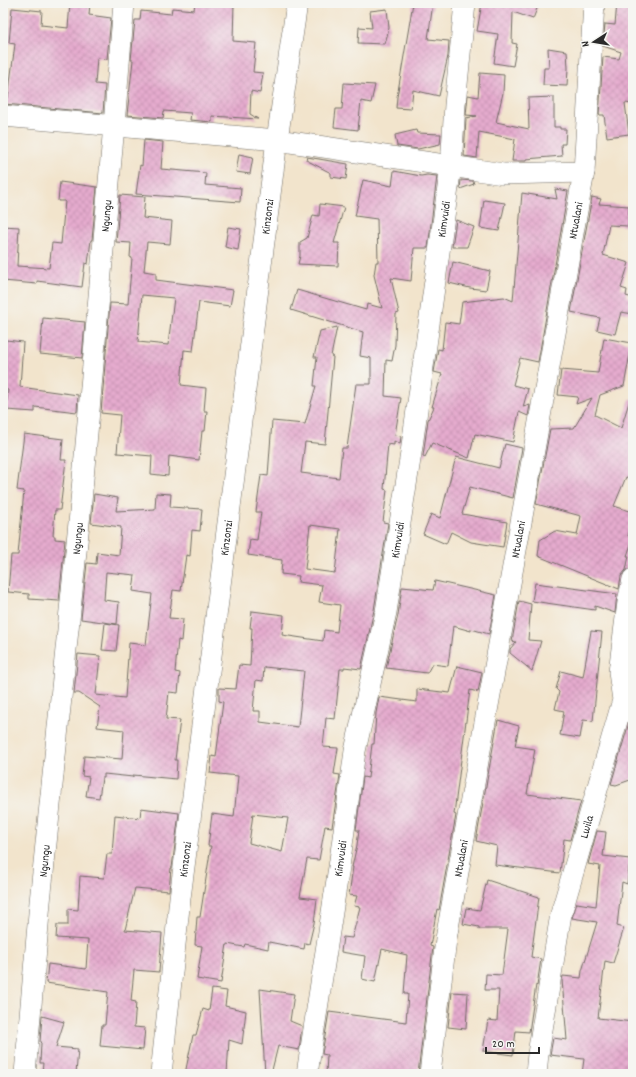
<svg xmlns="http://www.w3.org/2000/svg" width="636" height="1077" font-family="Dekko,sans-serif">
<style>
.building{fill:url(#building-cross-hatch);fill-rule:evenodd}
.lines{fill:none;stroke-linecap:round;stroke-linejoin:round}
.minor-casing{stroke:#716c63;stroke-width:22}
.minor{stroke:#fff;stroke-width:21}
.labels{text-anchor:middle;stroke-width:3.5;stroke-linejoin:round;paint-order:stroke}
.street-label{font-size:12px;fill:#2b2b2b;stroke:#f6f6f2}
</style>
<defs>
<pattern id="building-cross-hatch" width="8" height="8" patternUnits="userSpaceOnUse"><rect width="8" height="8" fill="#e5abce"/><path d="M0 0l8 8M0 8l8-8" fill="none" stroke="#c593b1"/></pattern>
</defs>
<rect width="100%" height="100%" fill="#f6f6f2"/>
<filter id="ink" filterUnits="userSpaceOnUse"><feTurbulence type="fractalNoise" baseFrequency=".025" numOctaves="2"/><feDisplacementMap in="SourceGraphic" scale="8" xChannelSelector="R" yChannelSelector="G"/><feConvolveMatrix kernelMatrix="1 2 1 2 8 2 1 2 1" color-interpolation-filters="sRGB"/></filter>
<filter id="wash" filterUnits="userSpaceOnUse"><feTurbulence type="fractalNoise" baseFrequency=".012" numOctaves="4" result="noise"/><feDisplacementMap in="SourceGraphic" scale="16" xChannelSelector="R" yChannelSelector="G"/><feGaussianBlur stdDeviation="0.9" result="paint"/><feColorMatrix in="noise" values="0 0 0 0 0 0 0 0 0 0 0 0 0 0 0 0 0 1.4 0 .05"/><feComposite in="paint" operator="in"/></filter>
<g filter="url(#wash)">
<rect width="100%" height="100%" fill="#f2e4cc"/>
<g id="blocks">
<g class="building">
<path d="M70,3H90L89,15L111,18L107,59L97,58L95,84L105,85L103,113L4,104V97L8,98L15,44L9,43L12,8L42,11L41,25L68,28Z"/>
<path d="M195,3H234L233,41L256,43L253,72L263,73L260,93L251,91L250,114L258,119L212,116V122L190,120L191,113L164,111L163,118L127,115L133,60H131L135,20H140L141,11L171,14L172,8L194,10Z"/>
<path d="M413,3H433L428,39L449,41L448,56L439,96L413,90L411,109L396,108L397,97Z"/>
<path d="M482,3H539L533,19L513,12L512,43L517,44L513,66L494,63L498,34L477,31Z"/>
<path d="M617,3H633V104L625,103L629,134L607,137L604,115H599L603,57L619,59L621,52L603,46L605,24L615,25Z"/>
<path d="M387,9L389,28L385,44L358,43L359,27L372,28L370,11Z"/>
<path d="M548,48L567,51L568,68L567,86L543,85L544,68H549Z"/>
<path d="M480,73L504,75L503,93L496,122L529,129L528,98L554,97V127H560V129H566L565,144H561L562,156L526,159V161H512L515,139L479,132L477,158L464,156L466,118L477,116L466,115L468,95L478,97Z"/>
<path d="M344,83L375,85L371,103L361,101L358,130L334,127L336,109H342Z"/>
<path d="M416,130L417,133L441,134L440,144L418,149L397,146L395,135Z"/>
<path d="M144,140L163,142L161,169L206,173L205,185L241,188L240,202L136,194L140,165L142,166Z"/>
<path d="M239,154L253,157L250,174L236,172Z"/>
<path d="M307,157L348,164L346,179L331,177V173L306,160Z"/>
<path d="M394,171L421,176L427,175L437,176L428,248H414L411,281L391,278L399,313L396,314L395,345L392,361L386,360L385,396L401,398L395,435L401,436L400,444L394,441V445L388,444L384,489L387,490L383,522L388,523L374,610L361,669L344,667V669H340L335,719L326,718L323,747L338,748L334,774L340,775L332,827L325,826L319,860L307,859L300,897L317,899L314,923L309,944L305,943L304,949L269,942L268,949L245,944L244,947L227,944L221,983L197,979L202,946L195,945L197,917H200L211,846H208L212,814L234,817L238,776L210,773L212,756L216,757L223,702L219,701V688L236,689L239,665L250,666L252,628H250L252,611L284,615L282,635L323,641L324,630L337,632L340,605L319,602L322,585L298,582L299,576L281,574L282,560L248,555L250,539L257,540L261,512H256L261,475L268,476L272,421L305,424L316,386H314L317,357H314L320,331L337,327L331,356L333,357L325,444L305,442L301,473L339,478L342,448H347L356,384H371V358L360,356L363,332L291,310L297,290L366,310L367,304L382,308L374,275L376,262H378L377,219L355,216L363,180L392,186ZM310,525L340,529L335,573L305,569ZM264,667L304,671L298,727L260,722V711H253L256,680L263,681ZM253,814L288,818L282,852L249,843Z"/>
<path d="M461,180L473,181L474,184L460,189Z"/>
<path d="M60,182L97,187L92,240H91L88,264L85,263L82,287L37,281V284L3,281V226L19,227L17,266L49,268L52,243L61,244L65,201H58Z"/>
<path d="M555,189L568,191L538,362L520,358L513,385L528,389L523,407L530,405L528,416L519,412L513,442L475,434L469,458L432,443L425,457L423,456L428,420L434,407H432L442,374L434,372L438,349L442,350L445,322L459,324L462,302L504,297L513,301L522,193L557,199Z"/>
<path d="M120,195L145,197L143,218L172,221L170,244L147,242L144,271L156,273V280L233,290L230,306L199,302L193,351L184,350L181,385L206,388L204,411H207L205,431H202L199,460L169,456L168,476L151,474L152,456L117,453L120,415L101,413L110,303L128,304L132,258L130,257L131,243L116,242ZM142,295L174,298L168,345L138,342Z"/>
<path d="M592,197L601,199L599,204L629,206L628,226L609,225L603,255L629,263L621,288L627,290L626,296L633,298V314L621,312L615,334L597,330L600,318L571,312Z"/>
<path d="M484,200L505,203L499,231L480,228Z"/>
<path d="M320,204L344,207L334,243H339L338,266L298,264L300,256V242L307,238L313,215L319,216Z"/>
<path d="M456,220L474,227L467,247H452Z"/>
<path d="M228,227L241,229L238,250L225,247Z"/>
<path d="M453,262L490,271L486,290L470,288L449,283Z"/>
<path d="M43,318L85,322L82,358L40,354Z"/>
<path d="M604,338L632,343L624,386L600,395L595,415L621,428L630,399H633V479L626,477L614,506L633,512V520L628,536L633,537V538L627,556H629L626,570L621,576L619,589L538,556L540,540L555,531L577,535L581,516L536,504L550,429L574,428L592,398L576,404L578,397L558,395L561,370L598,373Z"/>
<path d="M6,340L23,342L20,387L78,395L77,412L35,407V412L6,410L8,390L3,389V361Z"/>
<path d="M24,434L63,439L61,460H66L60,510H55L53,536H55V539L65,540L59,601L29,599V594L8,592L11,555H18L24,491L17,490Z"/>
<path d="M505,444L522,448L513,498L470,487L462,514L507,522L503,547L471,542L451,532L446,544L423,534L431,514L440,518L456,457L499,468Z"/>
<path d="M156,493L171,494L170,507L202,509L200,531L192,530L190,556L186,555L181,591L173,590L169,618L183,619L181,641L178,640L175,672L180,673L178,693L169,692L166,719L180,720L175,760H177L176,779L133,775V777L104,774V778H102L99,798L86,796L89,777L82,776L84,756L122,759L124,730L97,727L100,707L79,693H74L78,654L100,656L96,695L125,698L129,643L146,645L152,594L133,591L135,575L106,572L104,600L119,602L117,624L81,619L87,563L96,564L97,552L119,555L121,527L91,523L94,494L118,498L116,511L155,509Z"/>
<path d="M435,581L496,595L489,634L471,629V631L453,626L448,666L432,664L427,673L386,668L398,615L402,587L433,590Z"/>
<path d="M535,583L617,594L615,613L595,606V610L532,601Z"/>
<path d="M519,601L531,604L528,640L541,641L532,671L510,653V649L516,642L512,641Z"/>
<path d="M105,623L119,625L116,651L102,650Z"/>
<path d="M591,631L602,632L593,721L583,720L580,738L560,735L564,711L555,709L559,692L556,689L561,671L583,677Z"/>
<path d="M457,666L482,672L478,692L470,690L454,814L456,815L439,910L437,909L430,946L433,947L418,1074H326L327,1055L322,1054L329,1012L406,1022L408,994H404L407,955L382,949L375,982L362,979L365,956L341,952L343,937L352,938L360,907L354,906L357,896L349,895L353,867H352L357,845L359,830H356L363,777L368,778L372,744H374L376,713L379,697L417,702V689L450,693Z"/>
<path d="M633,709V779L616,785L611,784Z"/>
<path d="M498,720L519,726L515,746L535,749L527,794L581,801L570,840L564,839L560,873L495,865L497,846L476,841Z"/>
<path d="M141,808L179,813L172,868H171L169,891L135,888L125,930L162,933L159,972L134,970L131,1001L136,1002L134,1027L145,1028L143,1050L100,1046L102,1025H105L108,992L46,983L48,964L86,969L88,940L56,938L57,925H68V909L78,910L80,876L104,878L107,854H112L115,815L140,818Z"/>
<path d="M597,831L606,832L603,856L630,859L627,884L622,882L617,926L624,928L613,963L605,961L598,1018L633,1022V1074H582L584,1059L550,1055L553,1038L567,1040L562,980L563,976L581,978L582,971L597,922L572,918L577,903L596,906L600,866L588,864Z"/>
<path d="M487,880L539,897L531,957L541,959L537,986L536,985L529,1032L516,1031L513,1055L483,1051L488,1020L497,1021L499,990H485L486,974L502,975L508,929H479V927L463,924L466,908L480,910Z"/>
<path d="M212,989L227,991L225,1006L246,1011L242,1044L229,1040L227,1074H185L193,1035H196L203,1009L209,1011Z"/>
<path d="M260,989L294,994L290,1021L302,1026L299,1050L278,1046L271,1074H265Z"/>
<path d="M452,992L468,993L466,1029L448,1027Z"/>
<path d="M42,1016L64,1022L56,1047L78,1049L76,1074H42L43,1063H40L41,1043L40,1042Z"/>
</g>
</g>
</g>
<g filter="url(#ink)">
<use href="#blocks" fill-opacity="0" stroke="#716c63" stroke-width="1"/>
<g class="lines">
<g class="minor-casing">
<g id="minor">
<path d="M3,116L277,140L451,166L503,174L584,172"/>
<path id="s1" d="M25,1074L40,902L80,513L114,125L124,3"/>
<path id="s2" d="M161,1074L180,898L277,140L297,3"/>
<path id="s3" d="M307,1074L339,867L355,751L386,612L411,453L451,166L455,105L465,3"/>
<path id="s4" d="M430,1074L446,939L584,172L594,3"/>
<path id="s5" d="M536,1074L538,1054L561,914L623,700L619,672L628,602L633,579"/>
</g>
</g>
<use href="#minor" class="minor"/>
</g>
</g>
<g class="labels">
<g class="street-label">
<text dy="4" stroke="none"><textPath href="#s1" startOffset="862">Ngungu</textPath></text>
<text dy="4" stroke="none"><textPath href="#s2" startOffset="864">Kinzonzi</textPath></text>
<text dy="4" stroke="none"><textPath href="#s3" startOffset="866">Kimvuidi</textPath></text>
<text dy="4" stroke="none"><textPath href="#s4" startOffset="866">Ntualani</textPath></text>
<text dy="4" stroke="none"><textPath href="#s2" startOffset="540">Kinzonzi</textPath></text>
<text dy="4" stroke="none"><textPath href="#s1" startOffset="538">Ngungu</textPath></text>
<text dy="4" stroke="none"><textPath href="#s4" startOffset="542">Ntualani</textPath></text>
<text dy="4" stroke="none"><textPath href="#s3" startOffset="542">Kimvuidi</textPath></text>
<text dy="4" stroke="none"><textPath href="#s5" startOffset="253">Lwila</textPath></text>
<text dy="4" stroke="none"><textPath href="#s4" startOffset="218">Ntualani</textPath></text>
<text dy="4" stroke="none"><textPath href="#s3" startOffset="218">Kimvuidi</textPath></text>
<text dy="4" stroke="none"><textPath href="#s2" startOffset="216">Kinzonzi</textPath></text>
<text dy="4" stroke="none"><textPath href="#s1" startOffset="214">Ngungu</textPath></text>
</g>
</g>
<rect width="636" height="1077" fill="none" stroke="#f6f6f2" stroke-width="16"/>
<g transform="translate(594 42) rotate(258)" stroke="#f6f6f2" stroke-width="3" paint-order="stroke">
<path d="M0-3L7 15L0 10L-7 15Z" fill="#2b2b2b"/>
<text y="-6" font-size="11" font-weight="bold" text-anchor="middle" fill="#2b2b2b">N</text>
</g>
<path d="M486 1047v6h53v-6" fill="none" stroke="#2b2b2b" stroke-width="2"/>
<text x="492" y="1047" font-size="12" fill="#2b2b2b" stroke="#f6f6f2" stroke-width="3" paint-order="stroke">20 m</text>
</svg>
